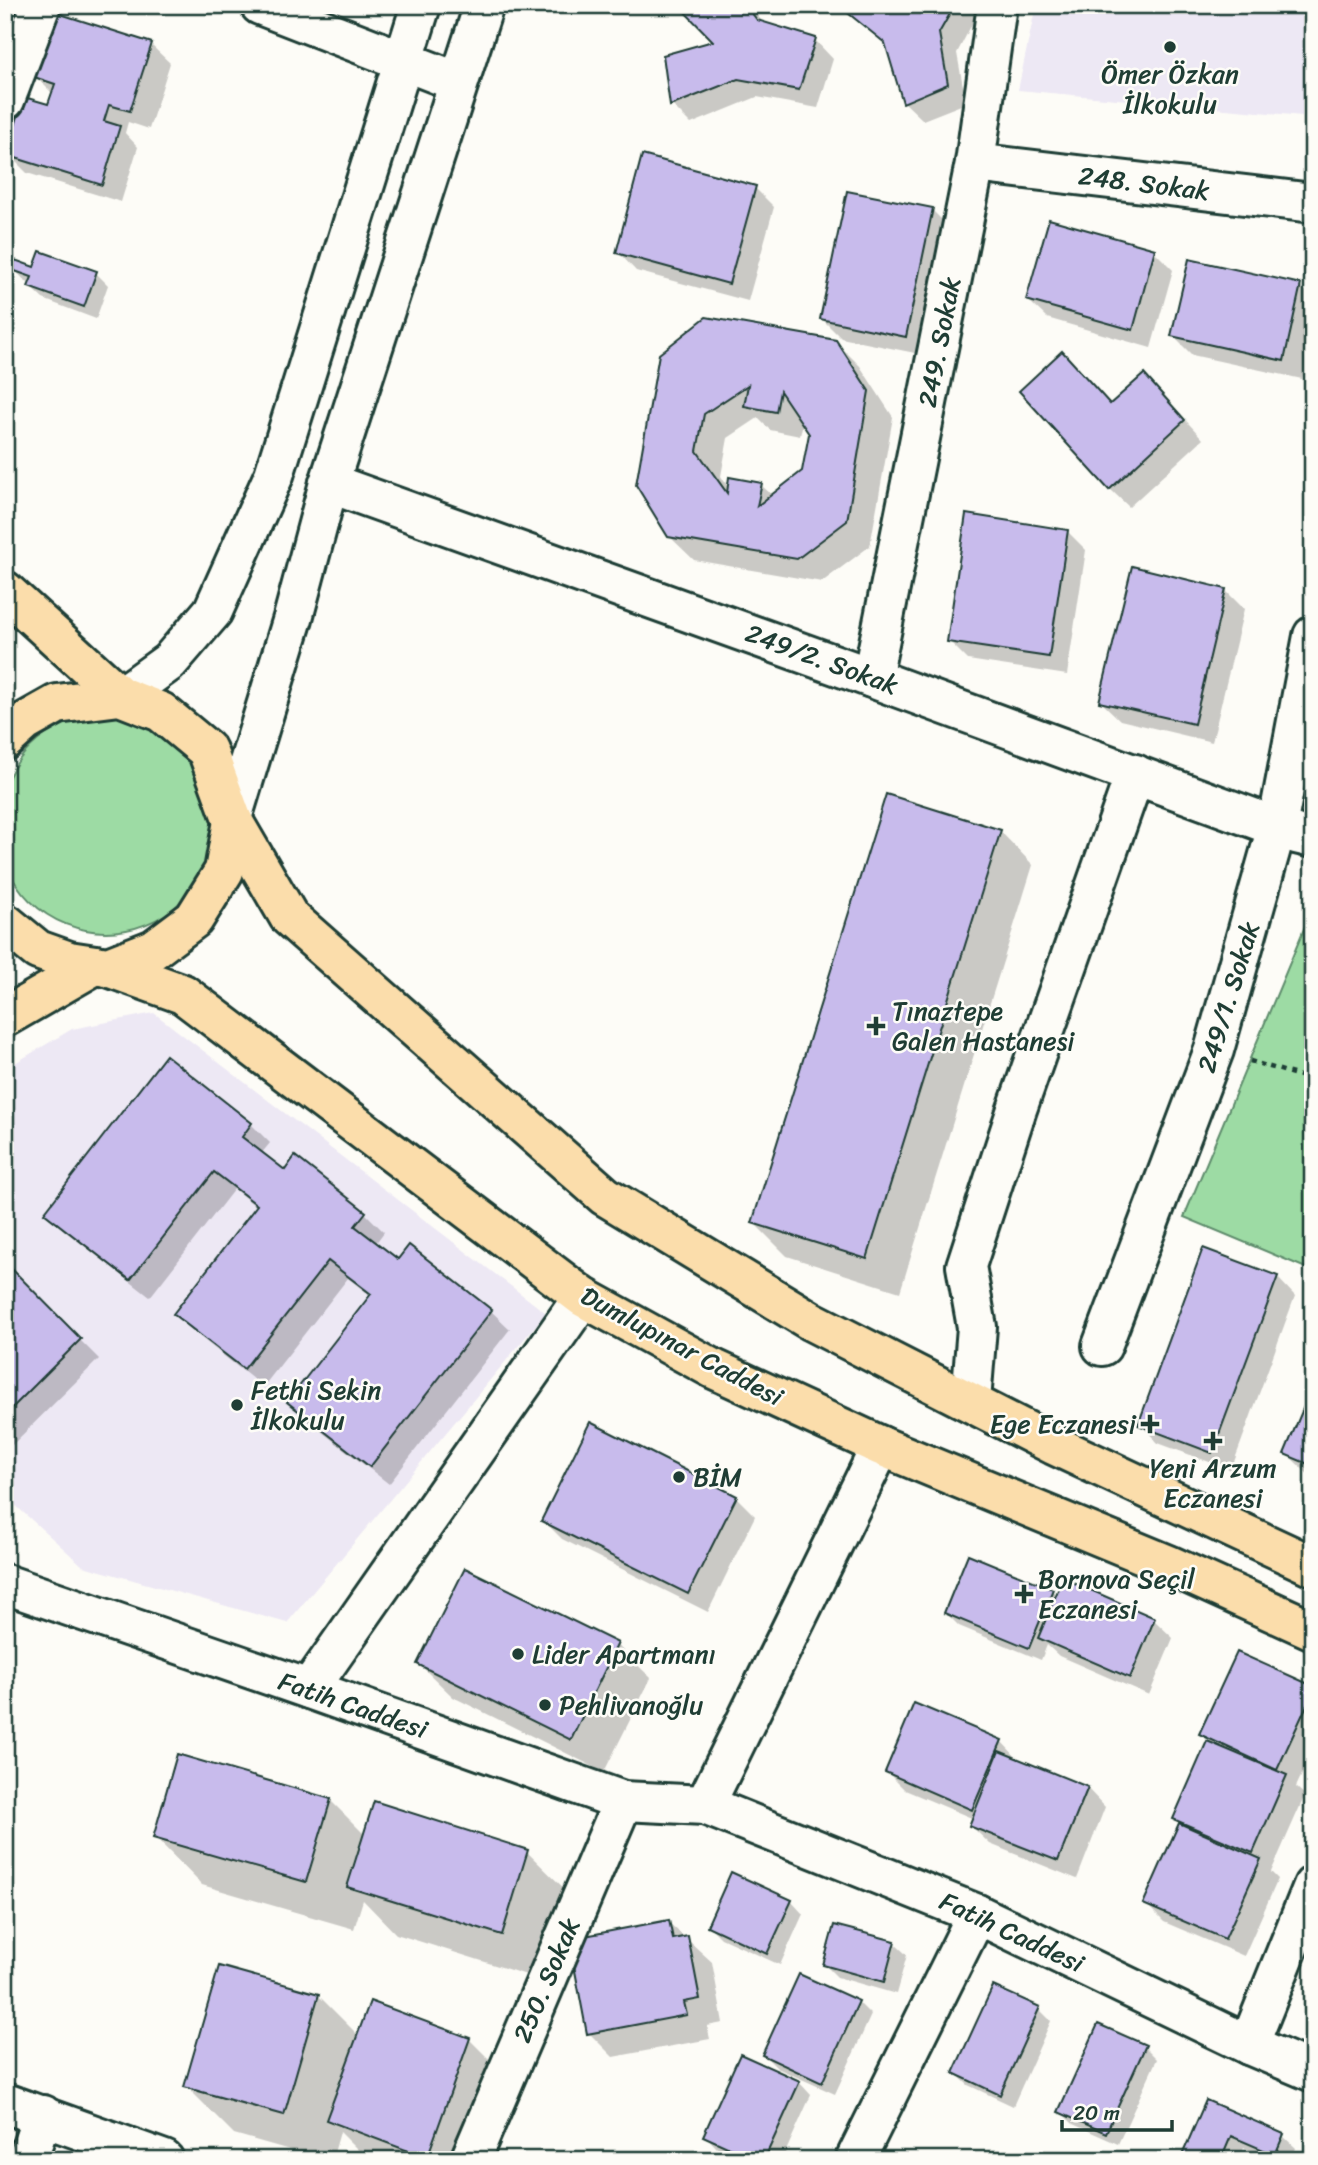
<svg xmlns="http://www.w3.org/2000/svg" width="1318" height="2165" font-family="Sriracha,sans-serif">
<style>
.built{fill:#ede8f4}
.green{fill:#9ddba4;stroke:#5e8c6c;stroke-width:2}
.shadow{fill:#0003;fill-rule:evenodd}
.building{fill:#c8bbec;stroke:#1f3d34;stroke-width:2;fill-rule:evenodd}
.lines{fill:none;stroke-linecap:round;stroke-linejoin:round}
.minor-casing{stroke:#1f3d34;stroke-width:44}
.major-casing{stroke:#1f3d34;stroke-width:44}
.path{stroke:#1f3d34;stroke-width:4.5;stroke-dasharray:5 5;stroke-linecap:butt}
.minor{stroke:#fdfcf7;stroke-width:38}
.major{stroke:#fbddab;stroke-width:38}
.poi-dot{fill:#1f3d34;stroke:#fdfcf7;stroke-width:2.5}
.labels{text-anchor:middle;stroke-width:5;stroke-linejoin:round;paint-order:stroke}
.poi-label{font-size:26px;fill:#1f3d34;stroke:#fdfcf7;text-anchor:start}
.street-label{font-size:26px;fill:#1f3d34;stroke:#fdfcf7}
</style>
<rect width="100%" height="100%" fill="#fdfcf7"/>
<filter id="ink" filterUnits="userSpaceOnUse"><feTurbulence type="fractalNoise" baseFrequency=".0143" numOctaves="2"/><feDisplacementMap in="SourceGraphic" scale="14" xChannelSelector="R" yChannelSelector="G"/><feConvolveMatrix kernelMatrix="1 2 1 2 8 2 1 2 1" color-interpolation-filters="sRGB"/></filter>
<g filter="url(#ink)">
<g class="built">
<path d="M1036,5H1313V117L1018,90Z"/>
<path d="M154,1013L546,1313L287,1623L83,1566L5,1496V1069L72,1029Z"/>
</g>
<g class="green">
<circle cx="106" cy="824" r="108"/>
<path d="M1311,912H1313V1271L1184,1217Z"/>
</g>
<g class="shadow">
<path d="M680,5H750L763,23L815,40L833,59L818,108L757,97L691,124L672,105L716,42Z"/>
<path d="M839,5H982L957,53L966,103L923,120L904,102L888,47Z"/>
<path d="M151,45L170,63L149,129L128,122L125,133L138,147L121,202L27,173L8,154L50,106L53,94L36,77Z"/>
<path d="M755,188L774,207L748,301L636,271L618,252Z"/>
<path d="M932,210L951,229L925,355L841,338L822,319Z"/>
<path d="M1154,251L1173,270L1151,348L1047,318L1028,300Z"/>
<path d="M14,269L96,273L108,285L96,319L43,299L30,287L31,283L26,282Z"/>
<path d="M1300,286L1313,298V332L1302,379L1192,355L1173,336Z"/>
<path d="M835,341L860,366L893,417L870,546L822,582L694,560L669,536L661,355ZM758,418L770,430L800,436L803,422L811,433L804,471L773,496L761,485L729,489L721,476L728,438Z"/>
<path d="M1162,395L1203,439L1129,507L1110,489L1111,405Z"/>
<path d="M1067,531L1086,550L1067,675L968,660L949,641Z"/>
<path d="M1225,590L1244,609L1212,742L1120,720L1101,702Z"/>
<path d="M1000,831L1033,865L900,1292L787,1256L754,1223Z"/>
<path d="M166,1058L251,1124L270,1143L261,1154L285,1173L296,1159L365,1213L384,1232L375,1244L398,1262L491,1311L510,1329L389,1484L308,1421L289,1402L371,1296L348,1278L263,1387L194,1332L175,1314L258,1208L234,1189L150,1297L65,1231L46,1213Z"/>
<path d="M5,1265L99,1359L7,1450L5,1448Z"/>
<path d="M1277,1277L1295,1296L1231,1470L1158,1443L1140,1424Z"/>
<path d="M1313,1390V1479L1286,1453Z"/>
<path d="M736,1497L755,1516L708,1612L562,1539L543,1520Z"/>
<path d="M465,1570L617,1645L651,1678L604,1772L453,1697L419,1664Z"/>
<path d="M1064,1580L1154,1620L1173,1638L1149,1695L1059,1656L1047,1645L1041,1660L959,1626L946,1613L1052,1591L1058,1596Z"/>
<path d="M1313,1688V1751L1296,1787L1305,1795L1271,1872L1278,1879L1244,1956L1164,1922L1145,1903L1180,1824L1175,1819L1209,1741L1202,1734Z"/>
<path d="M1001,1741L1019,1760L1087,1788L1105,1807L1077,1879L990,1844L971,1826L974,1819L905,1790L887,1772Z"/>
<path d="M330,1800L365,1835L527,1852L575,1899L549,1982L396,1934L363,1900L354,1929L202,1885L155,1837Z"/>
<path d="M791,1901L803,1914L780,1965L721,1938L709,1926Z"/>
<path d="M668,1922L712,1962L723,2023L707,2026L710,2039L613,2057L589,2033Z"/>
<path d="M894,1943L907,1955L896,1994L837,1977L825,1965Z"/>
<path d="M318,1995L359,2036L469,2039L517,2087L491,2160H368L340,2132L332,2160H325L234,2134L186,2086Z"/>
<path d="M858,2002L871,2015L835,2094L777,2068L764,2055Z"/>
<path d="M1039,2009L1051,2021L1013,2106L968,2085L955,2073Z"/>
<path d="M1145,2047L1157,2059L1118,2144L1073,2124L1060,2111Z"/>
<path d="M799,2082L811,2095L782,2160H744L717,2148L705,2135Z"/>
<path d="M1207,2102L1283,2136L1296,2148L1291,2160H1272L1244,2148L1238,2160H1182Z"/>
</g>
<g class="building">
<path d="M678,5H746L757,20L816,38L799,90L738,79L670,106L663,55L713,41Z"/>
<path d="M838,5H955L939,33L948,84L903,103L885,43Z"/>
<path d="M54,12L152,43L130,111L109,105L104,121L120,126L102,185L6,155L24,97L48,104L55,84L34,77Z"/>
<path d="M642,155L756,186L729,284L616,253Z"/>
<path d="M847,191L933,208L906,337L820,319Z"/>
<path d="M1049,219L1155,249L1133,330L1026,300Z"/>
<path d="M40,251L97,271L84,307L28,287L32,277L12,270L15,260L34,267Z"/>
<path d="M1189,259L1301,284L1284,361L1171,336Z"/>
<path d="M706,317L836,340L869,391L847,521L797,559L668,537L636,485L659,354ZM748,385L744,406L776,412L780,391L809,434L802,471L757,506L762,483L729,477L727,493L697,451L704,414Z"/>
<path d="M1062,351L1110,404L1144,374L1185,420L1109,490L1019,391Z"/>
<path d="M966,514L1068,530L1049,657L947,642Z"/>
<path d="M1132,566L1226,589L1194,724L1099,702Z"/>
<path d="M886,794L1001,830L867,1259L752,1223Z"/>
<path d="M166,1055L252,1123L242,1137L285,1170L295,1156L366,1212L355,1226L398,1259L409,1245L492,1310L370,1467L287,1402L371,1294L328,1261L244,1369L173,1314L257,1205L214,1172L130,1280L44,1213Z"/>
<path d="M1203,1248L1278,1276L1212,1453L1138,1425Z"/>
<path d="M5,1262L81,1339L5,1415Z"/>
<path d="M1313,1385V1466L1284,1454Z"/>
<path d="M590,1422L737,1496L688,1594L541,1521Z"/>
<path d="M968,1554L1053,1589L1029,1648L944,1613Z"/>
<path d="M465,1568L618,1643L571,1740L417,1664Z"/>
<path d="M1063,1578L1155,1618L1130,1678L1038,1638Z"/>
<path d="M1237,1652L1313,1686V1692L1277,1770L1199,1734Z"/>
<path d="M914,1703L1002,1740L972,1810L885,1772Z"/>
<path d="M1207,1741L1287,1775L1253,1853L1173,1819Z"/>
<path d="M999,1751L1088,1787L1058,1861L969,1826Z"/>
<path d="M177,1754L331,1799L306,1882L153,1838Z"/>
<path d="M374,1801L528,1850L502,1935L347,1887Z"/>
<path d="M1179,1823L1261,1859L1225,1939L1143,1904Z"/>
<path d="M731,1872L792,1900L767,1954L707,1926Z"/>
<path d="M669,1920L673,1939L688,1936L700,1999L684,2002L687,2015L587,2034L569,1939Z"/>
<path d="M834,1925L895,1941L884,1982L823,1965Z"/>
<path d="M219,1966L319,1994L284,2115L184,2087Z"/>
<path d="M799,1974L859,2001L822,2083L762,2055Z"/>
<path d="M993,1986L1040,2007L1000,2095L953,2073Z"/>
<path d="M370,2001L470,2038L427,2158L326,2120Z"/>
<path d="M1098,2024L1146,2045L1106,2133L1058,2112Z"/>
<path d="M740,2054L800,2081L764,2160H756L703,2136Z"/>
<path d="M1206,2100L1284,2134L1275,2155L1231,2136L1221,2160H1180Z"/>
</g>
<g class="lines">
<g class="minor-casing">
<g id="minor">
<path d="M260,5L458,82"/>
<path d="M5,100L41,5"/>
<path d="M975,163L1313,203"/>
<path d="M329,483L872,678L1296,834L1313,838"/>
<path d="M872,678L975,163L997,5"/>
<path d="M122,696L169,662L213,611L274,475L421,5"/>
<path d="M232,818L293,618L329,483L484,5"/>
<path d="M1102,1346L1214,1050L1277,827L1313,636"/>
<path d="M971,1401L977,1327L966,1266L1017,1109L1135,774"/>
<path d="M5,1584L309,1689L623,1801L705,1805L881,1446"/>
<path d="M309,1689L583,1297"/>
<path d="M705,1805L977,1914L1249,2045L1313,2072"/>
<path d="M1249,2045L1313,1886"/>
<path d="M5,2103L164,2160"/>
<path d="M27,2160L43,2115"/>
<path d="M470,2160L623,1801"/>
<path d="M855,2160L977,1914"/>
</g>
</g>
<g class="major-casing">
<g id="major">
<path d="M5,591L120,696"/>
<path d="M5,740L25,722L57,704L120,696L161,712L207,750L233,821L289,917L605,1196L811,1321L1054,1445L1313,1566"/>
<path d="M5,923L38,950L69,961L108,967L154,949L194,919L224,871L233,821"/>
<path d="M108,967L183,994L583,1297L714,1369L881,1446L1169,1565L1313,1630"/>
<path d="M5,1017L95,965"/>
</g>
</g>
<path class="path" d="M1250,1061L1313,1080"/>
<use href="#minor" class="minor"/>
<use href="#major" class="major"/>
</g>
</g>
<g class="poi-dot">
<circle cx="1170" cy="47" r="7"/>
<path d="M872.5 1015.5h7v7h7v7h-7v7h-7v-7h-7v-7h7z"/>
<circle cx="237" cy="1405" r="7"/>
<path d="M1146.5 1413.5h7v7h7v7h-7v7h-7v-7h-7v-7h7z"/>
<path d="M1209.5 1430.5h7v7h7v7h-7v7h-7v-7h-7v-7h7z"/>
<circle cx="679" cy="1477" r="7"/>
<path d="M1020.5 1583.5h7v7h7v7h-7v7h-7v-7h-7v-7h7z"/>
<circle cx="518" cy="1654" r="7"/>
<circle cx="545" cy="1705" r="7"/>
</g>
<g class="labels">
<g class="poi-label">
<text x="1170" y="83" text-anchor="middle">Ömer Özkan<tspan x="1170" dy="30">İlkokulu</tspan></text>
<text x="892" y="1020">Tınaztepe<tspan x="892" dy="30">Galen Hastanesi</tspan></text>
<text x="251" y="1399">Fethi Sekin<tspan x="251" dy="30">İlkokulu</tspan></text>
<text x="1136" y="1433" text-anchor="end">Ege Eczanesi</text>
<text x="1213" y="1477" text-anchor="middle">Yeni Arzum<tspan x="1213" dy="30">Eczanesi</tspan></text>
<text x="693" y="1486">BİM</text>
<text x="1038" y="1588">Bornova Seçil<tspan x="1038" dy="30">Eczanesi</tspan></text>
<text x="532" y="1663">Lider Apartmanı</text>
<text x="559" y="1714">Pehlivanoğlu</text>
</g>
<g class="street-label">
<text transform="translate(1144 183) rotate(7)" y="9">248. Sokak</text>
<text transform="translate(939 342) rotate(-79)" y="9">249. Sokak</text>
<text transform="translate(822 659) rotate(20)" y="9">249/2. Sokak</text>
<text transform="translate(1228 997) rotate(-73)" y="9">249/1. Sokak</text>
<text transform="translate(682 1346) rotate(28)" y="9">Dumlupınar Caddesi</text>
<text transform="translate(353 1705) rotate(19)" y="9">Fatih Caddesi</text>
<text transform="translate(1012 1932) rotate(25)" y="9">Fatih Caddesi</text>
<text transform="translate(546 1980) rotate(-67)" y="9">250. Sokak</text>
</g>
</g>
<rect width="1318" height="2165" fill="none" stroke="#fdfcf7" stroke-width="28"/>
<rect x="14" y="14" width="1290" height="2137" fill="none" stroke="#1f3d34" stroke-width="2.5" filter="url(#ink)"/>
<path d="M1062 2120v10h110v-10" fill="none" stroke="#1f3d34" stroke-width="3.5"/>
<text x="1073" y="2120" font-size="21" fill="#1f3d34" stroke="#fdfcf7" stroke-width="5" paint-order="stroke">20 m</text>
</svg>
